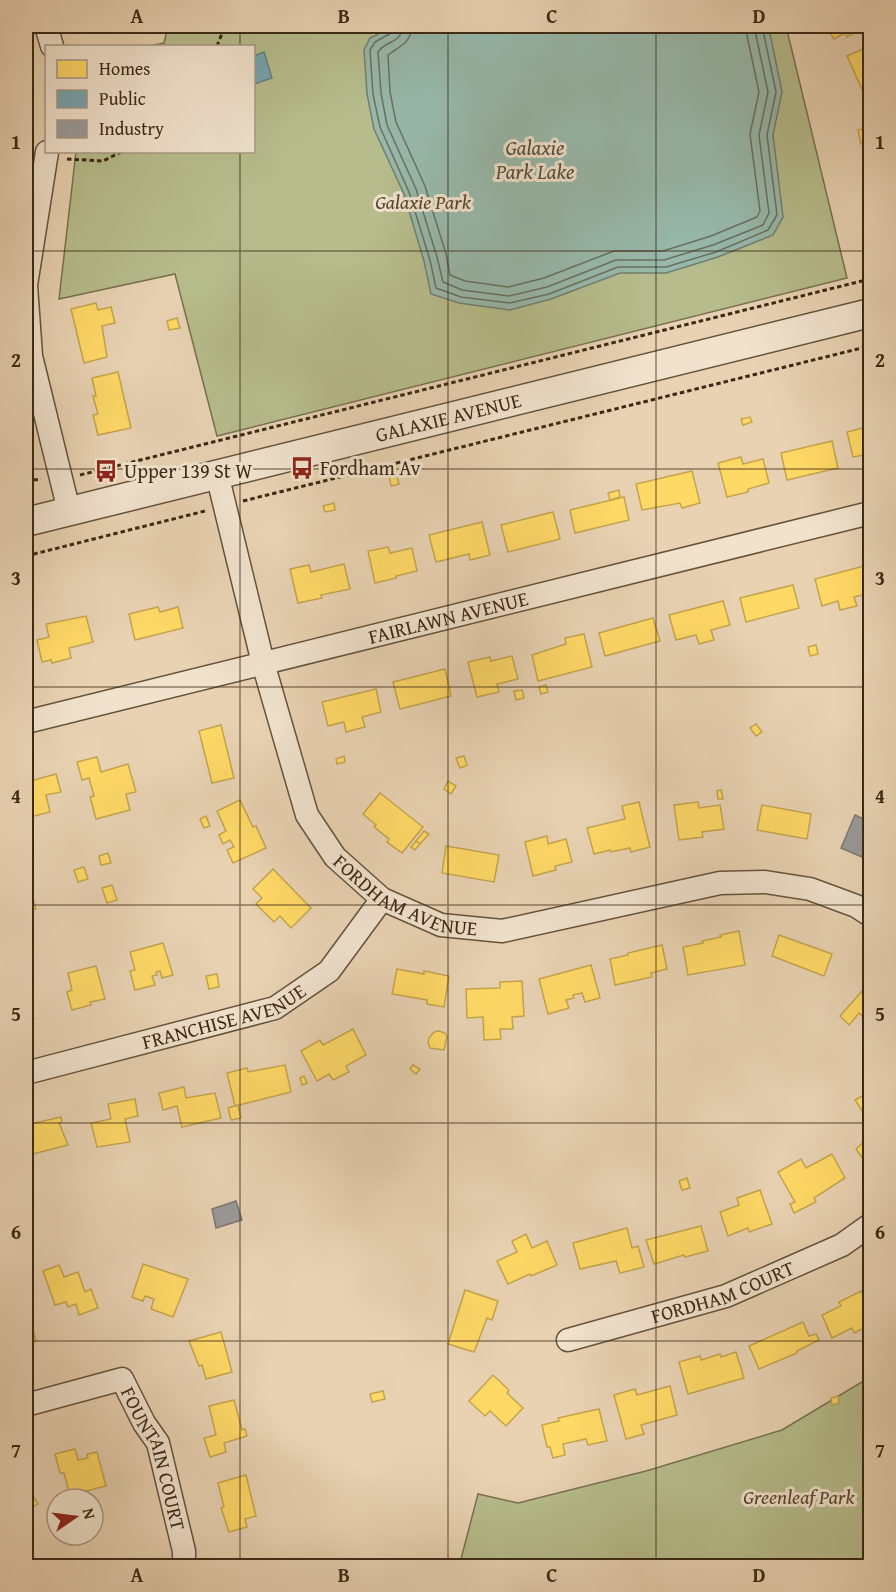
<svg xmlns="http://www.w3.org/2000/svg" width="896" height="1592" font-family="'Gentium Book Plus',serif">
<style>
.green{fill:#b6bc8c;stroke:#787250;stroke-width:1.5}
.water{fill:#97b8ab;stroke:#727f6f;stroke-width:1.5}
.homes{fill:#ffd966;stroke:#c4a44d;stroke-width:1.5}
.public{fill:#76a5af;stroke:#648080;stroke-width:1.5}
.industry{fill:#999;stroke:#7d7771;stroke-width:1.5}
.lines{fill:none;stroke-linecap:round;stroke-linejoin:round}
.shore{stroke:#697060;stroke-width:1.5}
.minor-casing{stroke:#66533c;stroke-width:25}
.tertiary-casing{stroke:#66533c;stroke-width:31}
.path{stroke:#3b2914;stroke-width:3;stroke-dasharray:4.5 3;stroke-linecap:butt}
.minor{stroke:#f0e2cd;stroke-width:22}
.tertiary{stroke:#f0e2cd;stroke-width:28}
.grid{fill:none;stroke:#3b2914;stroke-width:1.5;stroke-opacity:0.55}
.labels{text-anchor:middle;stroke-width:6;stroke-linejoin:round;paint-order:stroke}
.park-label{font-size:20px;font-style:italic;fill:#54462c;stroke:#f0e2cd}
.street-label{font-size:20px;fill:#3b2914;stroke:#f0e2cd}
.poi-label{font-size:20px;fill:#3b2914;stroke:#f0e2cd;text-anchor:start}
.water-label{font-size:21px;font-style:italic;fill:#524d3a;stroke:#f0e2cd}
.neatline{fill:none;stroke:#3b2914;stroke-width:2}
.grid-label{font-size:20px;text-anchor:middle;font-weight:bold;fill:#3b2914}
</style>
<rect width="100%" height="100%" fill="#e8d2b2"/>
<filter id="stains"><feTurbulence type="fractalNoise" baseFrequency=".00333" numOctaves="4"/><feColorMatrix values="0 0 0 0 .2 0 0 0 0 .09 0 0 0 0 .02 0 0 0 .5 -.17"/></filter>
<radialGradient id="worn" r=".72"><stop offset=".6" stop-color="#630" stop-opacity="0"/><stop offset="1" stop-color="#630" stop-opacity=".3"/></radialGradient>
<g class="green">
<path d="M168,26H786L847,278L217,436L175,274L59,299L76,152H254V46H149L164,43Z"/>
<path d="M870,1377V1566H448L461,1559L478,1494L518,1503L646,1471L782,1430Z"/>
</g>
<path class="water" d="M394,26H767L771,38L782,92L773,135L783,217L773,235L718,257L666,273H620L551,299L510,310L459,303L431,294L424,261L404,194L374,129L367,94L364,50L370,38Z"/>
<g class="homes">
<path d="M826,26H865L847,37L845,33L834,39Z"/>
<path d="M870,46V93L865,96L847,56Z"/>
<path d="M870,121V151L869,143L861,144L858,130L865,129L864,123Z"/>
<path d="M96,303L98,310L111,307L115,323L102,326L107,357L84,363L71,309Z"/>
<path d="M177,318L180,328L169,330L167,321Z"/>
<path d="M118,372L131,428L98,435L93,415L98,414L93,396H96L92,378Z"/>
<path d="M750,417L752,422L743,425L741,419Z"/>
<path d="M870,426V454L853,457L847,432Z"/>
<path d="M832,441L838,468L787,480L781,453Z"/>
<path d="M741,457L743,464L763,459L769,483L748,489V492L727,497L718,463Z"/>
<path d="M692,471L700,503L682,508L680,503L642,510L636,484Z"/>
<path d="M396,473L399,484L391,486L389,475Z"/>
<path d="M619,490L620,497L610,500L608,493Z"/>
<path d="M624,497L629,520L575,533L570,510Z"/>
<path d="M334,503L335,510L325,512L323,506Z"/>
<path d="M553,512L560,539L508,552L501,525Z"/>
<path d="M482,522L490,555L470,560L469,554L436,562L429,535Z"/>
<path d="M388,547L390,553L412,548L417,571L396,576V578L375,583L368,551Z"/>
<path d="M344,564L350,589L321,595L322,598L298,603L290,569L309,565L311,572Z"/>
<path d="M864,566L870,593L854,597L857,606L840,610L838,601L822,606L815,579Z"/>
<path d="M793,585L799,608L746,622L740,598Z"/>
<path d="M723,601L730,625L711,630L714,640L699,644L696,635L676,640L669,615Z"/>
<path d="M158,607L160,612L178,607L183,628L135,640L129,614Z"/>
<path d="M86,616L93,642L69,648L71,658L52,663L51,660L42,662L37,640L49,637L46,624Z"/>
<path d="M653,618L660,641L605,656L599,633Z"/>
<path d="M584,634L592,667L538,681L532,655L566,644L565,638Z"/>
<path d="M816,645L818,654L810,656L808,647Z"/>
<path d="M512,656L518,679L497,684L499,692L477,697L468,662L490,657L491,661Z"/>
<path d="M445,669L451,696L400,709L393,682Z"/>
<path d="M546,685L548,692L541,694L539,687Z"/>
<path d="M376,689L381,712L362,717L365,727L346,732L344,722L328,726L322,702Z"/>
<path d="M522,690L524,698L516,700L514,691Z"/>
<path d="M756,724L762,732L756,736L750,728Z"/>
<path d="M221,725L234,778L212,783L199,731Z"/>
<path d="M344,756L345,762L337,764L336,759Z"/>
<path d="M464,756L467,765L460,768L456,758Z"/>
<path d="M97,757L101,772L128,764L136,792L126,794L130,810L96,819L90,797L94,796L89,778L82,780L77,762Z"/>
<path d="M56,774L61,792L46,795L50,812L26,818V787H28L27,782Z"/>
<path d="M448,781L456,786L451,794L444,789Z"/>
<path d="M721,790L723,799H718L717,791Z"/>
<path d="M380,793L423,827L402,853L387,842L389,839L374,827L376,825L363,814Z"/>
<path d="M240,800L253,827L256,826L266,848L233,863L227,850L234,847L230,840L223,844L219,835L226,831L217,811Z"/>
<path d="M639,802L650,847L631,852L630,848L611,852L610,850L594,854L587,828L625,819L622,806Z"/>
<path d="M698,802L699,808L720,805L724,829L702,832L703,837L679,840L674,805Z"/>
<path d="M762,805L811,814L807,839L757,830Z"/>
<path d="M206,816L210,826L204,828L200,819Z"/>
<path d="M424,831L429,834L420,844L416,841Z"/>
<path d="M547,836L548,844L566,839L572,862L555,866L556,870L533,876L525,842Z"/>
<path d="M416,841L420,844L415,850L411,847Z"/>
<path d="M446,846L499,855L494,882L442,873Z"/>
<path d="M108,853L111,863L101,865L99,856Z"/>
<path d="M84,867L88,879L78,882L74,870Z"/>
<path d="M273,869L311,908L291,928L280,916L274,922L256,904L262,898L253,889Z"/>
<path d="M112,885L117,900L107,903L102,888Z"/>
<path d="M33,899L36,909L28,911L26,901Z"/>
<path d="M739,931L745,965L688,975L683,947L703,943L702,941L721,937L720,935Z"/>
<path d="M779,935L832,954L824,976L772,956Z"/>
<path d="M163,943L173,975L162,978L160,971L156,972L157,975L152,976L155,985L135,990L130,971L135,970L130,952Z"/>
<path d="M662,945L667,969L651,973L652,977L615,985L610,959L628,955V953Z"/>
<path d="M591,965L600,998L585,1002L582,993L573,995L574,998L566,1000L569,1008L548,1014L539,979Z"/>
<path d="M96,966L105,999L90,1002L91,1005L72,1010L67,992L72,990L68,973Z"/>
<path d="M397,969L424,974V971L449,976L444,1007L427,1004V1000L392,994Z"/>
<path d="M217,974L219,987L209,989L206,976Z"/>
<path d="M522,981L524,1016L512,1017L513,1029H500L501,1039L484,1040L483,1017L467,1018L466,989L500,988V982Z"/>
<path d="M870,982V1016L869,1015L866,1019L859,1013L849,1025L840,1016Z"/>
<path d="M26,1006H30L34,1019L26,1021Z"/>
<path d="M353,1029L366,1055L346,1066L349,1072L333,1080L329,1074L317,1081L301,1051L320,1040L323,1045Z"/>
<path d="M439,1031L445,1033L447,1037L444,1050L430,1048L428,1043L429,1038L434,1032Z"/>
<path d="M285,1065L291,1092L235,1106L227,1073L247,1068L248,1072Z"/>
<path d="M413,1065L420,1069L416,1074L410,1069Z"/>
<path d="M304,1076L307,1083L302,1085L300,1078Z"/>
<path d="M184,1087L186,1098L215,1093L221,1118L182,1127L177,1106L163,1110L159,1093Z"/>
<path d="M862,1096L870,1107L863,1112L855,1100Z"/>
<path d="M135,1099L138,1116L125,1119L130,1142L97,1147L91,1123L111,1119L108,1104Z"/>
<path d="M238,1105L241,1118L231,1120L228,1108Z"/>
<path d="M61,1117L62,1122L59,1123L68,1145L29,1155L26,1144V1125Z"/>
<path d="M870,1136V1169L856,1149Z"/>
<path d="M832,1154L845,1178L814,1198L816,1202L794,1213L790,1204L795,1202L778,1172L801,1159L806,1168Z"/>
<path d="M687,1178L690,1188L682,1190L679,1181Z"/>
<path d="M760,1190L772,1224L749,1232L748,1228L728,1236L720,1212L739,1205L737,1198Z"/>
<path d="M701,1226L708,1251L685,1257L684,1255L654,1264L646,1240Z"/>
<path d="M627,1228L632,1248L638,1246L644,1267L620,1273L616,1261L580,1269L573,1243Z"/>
<path d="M526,1234L532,1248L547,1241L557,1265L531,1276L530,1274L508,1284L497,1261L517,1252L512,1241Z"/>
<path d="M143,1264L188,1279L173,1317L151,1309L154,1299L145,1296L143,1301L132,1297Z"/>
<path d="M59,1265L64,1277L78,1272L85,1292L91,1289L98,1308L79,1315L76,1304L68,1307L66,1302L55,1305L43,1271Z"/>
<path d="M465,1290L498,1301L492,1320L487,1318L474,1352L448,1344Z"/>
<path d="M861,1291L870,1311V1325L854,1333L852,1328L832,1338L822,1315L841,1306L839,1302Z"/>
<path d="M28,1309L36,1341L26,1343V1310Z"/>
<path d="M803,1322L809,1336L816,1334L819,1340L797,1351V1353L759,1369L749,1346Z"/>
<path d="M221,1332L232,1372L206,1379L202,1365L199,1366L189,1341Z"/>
<path d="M736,1352L744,1378L688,1394L679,1362L700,1356L701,1360L720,1354L721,1357Z"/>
<path d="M493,1375L509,1390L507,1393L523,1408L506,1426L490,1411L485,1416L469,1401Z"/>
<path d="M670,1386L677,1415L641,1425L644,1434L626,1439L614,1395L635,1389L637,1395Z"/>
<path d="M383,1391L385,1399L372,1402L370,1394Z"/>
<path d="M838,1396L839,1403L832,1405L831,1398Z"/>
<path d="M234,1400L242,1430L245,1429L247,1436L224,1443L226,1452L210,1457L204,1438L216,1435L209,1406Z"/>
<path d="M599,1409L607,1441L588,1445L586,1439L563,1444L565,1455L553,1458L550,1447H547L542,1425L559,1421L558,1418Z"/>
<path d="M75,1449L78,1460L88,1458L87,1454L97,1452L106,1486L70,1495L64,1473H60L55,1454Z"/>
<path d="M246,1475L256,1516L245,1519L247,1527L229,1532L221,1508L224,1507L218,1483Z"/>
<path d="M26,1484L38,1504L26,1511Z"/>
<path d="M243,1564L271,1566H243Z"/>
</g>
<path class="public" d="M264,52L272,78L254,84V56Z"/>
<g class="industry">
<path d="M855,815L870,822V855L864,852L862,857L841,848Z"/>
<path d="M236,1201L242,1220L216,1228L212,1209Z"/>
</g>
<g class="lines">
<g class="shore">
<path d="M395,26L393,32L375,42L370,50L373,94L380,127L409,192L430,260L436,288L461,297L510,303L549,294L618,267H666L716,252L768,230L777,215L767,135L776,92L762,26"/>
<path d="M403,26C401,44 386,40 378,52L381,93L387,125L416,189L437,257L443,282L462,290L509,296L547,287L616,260H664L713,245L763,225L769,213L759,135L768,92L754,26"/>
<path d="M412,26C411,43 400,46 388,55L390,92L396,122L425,186L446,254L450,275L465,281L508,287L544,278L614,251H663L711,236L757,217L760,211L750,134L759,92L745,26"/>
</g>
<g class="minor-casing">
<g id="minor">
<path d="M46,26L52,46"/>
<path d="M47,152L26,285L31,356L69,511"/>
<path id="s1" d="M217,474L263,663L307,815L335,857L382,899L441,925L502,931L720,883L765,882L810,889L856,906L870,915"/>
<path id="s2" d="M26,722L870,513"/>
<path id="s3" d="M26,1073L275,1008L329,971L382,899"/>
<path id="s4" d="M568,1340L726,1296L842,1245L870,1225"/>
<path id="s5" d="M26,1405L122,1379L144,1423L158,1443L184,1551V1566"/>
</g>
</g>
<g class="tertiary-casing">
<g id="tertiary">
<path id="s6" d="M26,522L870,313"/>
</g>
</g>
<g class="path">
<path d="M217,46L225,26"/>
<path d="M67,159L103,161L121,152"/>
<path d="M80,475L870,279"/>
<path d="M26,481L41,479"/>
<path d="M243,501L870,346"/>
<path d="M26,556L205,511"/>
</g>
<use href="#minor" class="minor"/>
<use href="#tertiary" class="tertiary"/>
</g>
<path class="grid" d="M240,26V46M448,26V1566M656,26V1566M240,152V1566M26,251H870M26,469H870M26,687H870M26,905H870M26,1123H870M26,1341H870"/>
<defs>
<g id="bus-bare" transform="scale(1.8)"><path d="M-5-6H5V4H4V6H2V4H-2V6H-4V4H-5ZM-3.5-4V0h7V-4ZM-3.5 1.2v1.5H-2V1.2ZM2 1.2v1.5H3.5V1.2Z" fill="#8f2418" stroke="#f0e2cd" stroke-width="2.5" paint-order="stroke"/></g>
</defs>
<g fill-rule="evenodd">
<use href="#bus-bare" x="302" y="468"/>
<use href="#bus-bare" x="106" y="471"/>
</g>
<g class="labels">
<g class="park-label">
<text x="423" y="209">Galaxie Park</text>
<text x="799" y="1504">Greenleaf Park</text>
</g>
<g class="street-label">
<text dy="7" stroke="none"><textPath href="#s6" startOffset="435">GALAXIE AVENUE</textPath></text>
<text dy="7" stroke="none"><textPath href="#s2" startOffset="435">FAIRLAWN AVENUE</textPath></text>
<text dy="7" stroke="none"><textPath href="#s1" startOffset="486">FORDHAM AVENUE</textPath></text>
<text dy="7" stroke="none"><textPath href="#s3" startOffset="206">FRANCHISE AVENUE</textPath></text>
<text dy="7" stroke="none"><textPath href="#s4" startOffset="162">FORDHAM COURT</textPath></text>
<text dy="7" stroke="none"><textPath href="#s5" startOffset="186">FOUNTAIN COURT</textPath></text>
</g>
<g class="poi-label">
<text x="320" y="475">Fordham Av</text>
<text x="124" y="478">Upper 139 St W</text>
</g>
<g class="water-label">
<text x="535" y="155">Galaxie<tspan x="535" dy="24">Park Lake</tspan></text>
</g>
</g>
<rect width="896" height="1592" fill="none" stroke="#e8d2b2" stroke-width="66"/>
<rect x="45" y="45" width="210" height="108" fill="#f0e2cd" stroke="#a89883" stroke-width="1.5"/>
<rect x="57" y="60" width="30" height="18" fill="#ffd966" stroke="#a89883" stroke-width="1.5"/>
<text x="99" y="75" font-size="18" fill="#3b2914">Homes</text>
<rect x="57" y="90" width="30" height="18" fill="#76a5af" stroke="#a89883" stroke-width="1.5"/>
<text x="99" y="105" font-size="18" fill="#3b2914">Public</text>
<rect x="57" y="120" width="30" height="18" fill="#999999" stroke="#a89883" stroke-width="1.5"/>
<text x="99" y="135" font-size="18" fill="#3b2914">Industry</text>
<g transform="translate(75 1517) rotate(76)"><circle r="28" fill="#f0e2cd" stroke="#a89883" stroke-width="1.5"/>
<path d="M0-4.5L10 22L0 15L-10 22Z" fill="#8f2418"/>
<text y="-9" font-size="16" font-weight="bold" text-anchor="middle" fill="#3b2914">N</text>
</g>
<rect x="33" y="33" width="830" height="1526" class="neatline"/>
<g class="grid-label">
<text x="137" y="23">A</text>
<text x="344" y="23">B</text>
<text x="552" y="23">C</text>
<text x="759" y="23">D</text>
<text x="16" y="149">1</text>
<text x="880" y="149">1</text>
<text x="16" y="367">2</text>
<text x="880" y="367">2</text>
<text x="16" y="585">3</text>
<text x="880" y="585">3</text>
<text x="16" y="803">4</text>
<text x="880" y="803">4</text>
<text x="16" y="1021">5</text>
<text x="880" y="1021">5</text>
<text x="16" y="1239">6</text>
<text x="880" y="1239">6</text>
<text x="16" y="1457">7</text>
<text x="880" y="1457">7</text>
<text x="137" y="1582">A</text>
<text x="344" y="1582">B</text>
<text x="552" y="1582">C</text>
<text x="759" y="1582">D</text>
</g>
<rect width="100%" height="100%" filter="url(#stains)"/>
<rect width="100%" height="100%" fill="url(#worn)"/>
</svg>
